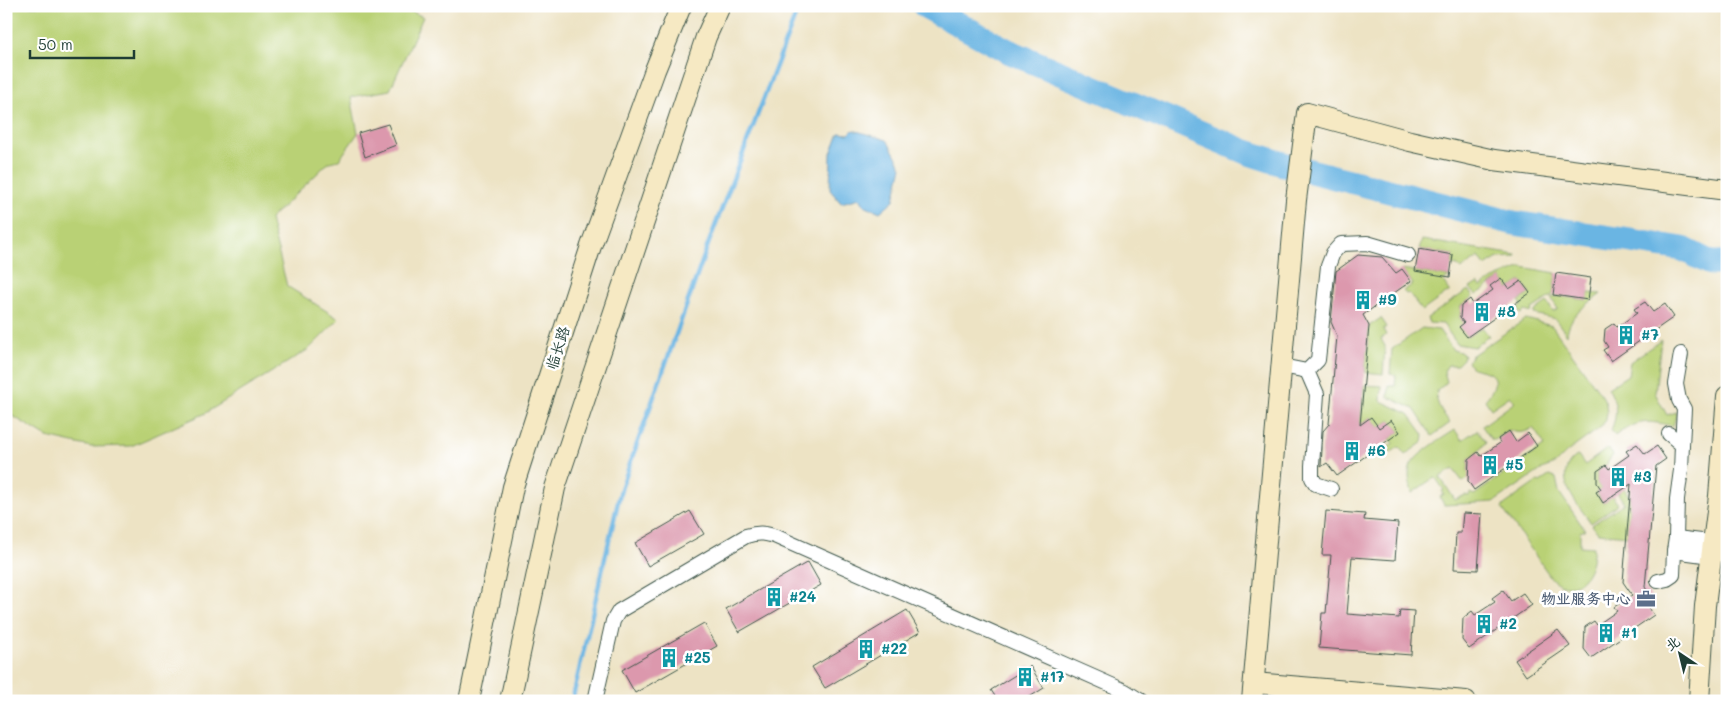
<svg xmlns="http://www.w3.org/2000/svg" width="1733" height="707" font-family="Mali,'LXGW WenKai TC',sans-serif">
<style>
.green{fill:#b9d175;stroke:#6c8754}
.water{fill:#6ab5e3;stroke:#44798c}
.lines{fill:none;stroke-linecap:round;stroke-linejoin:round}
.stream{stroke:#6ab5e3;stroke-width:4.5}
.river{stroke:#6ab5e3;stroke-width:25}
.building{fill:#dc98ad}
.street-casing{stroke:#3e564a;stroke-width:16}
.secondary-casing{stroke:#3e564a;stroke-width:22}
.street{stroke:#fff;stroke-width:14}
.secondary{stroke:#f6e9c3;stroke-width:20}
.labels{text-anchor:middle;stroke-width:5;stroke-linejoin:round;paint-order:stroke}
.culture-label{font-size:15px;font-weight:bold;fill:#0d838f;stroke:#fff;text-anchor:start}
.street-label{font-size:15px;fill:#1f3d34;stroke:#fff}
.service-label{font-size:15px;font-weight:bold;fill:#4e5e75;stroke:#fff;text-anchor:end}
</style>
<rect width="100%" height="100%" fill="#fff"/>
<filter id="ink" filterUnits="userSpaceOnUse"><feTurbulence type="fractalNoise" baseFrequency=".02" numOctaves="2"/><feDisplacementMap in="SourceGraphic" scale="10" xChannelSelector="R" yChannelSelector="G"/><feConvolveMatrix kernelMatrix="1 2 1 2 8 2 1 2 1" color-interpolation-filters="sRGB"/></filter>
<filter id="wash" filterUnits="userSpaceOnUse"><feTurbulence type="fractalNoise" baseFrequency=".0096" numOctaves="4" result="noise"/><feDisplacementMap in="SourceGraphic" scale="20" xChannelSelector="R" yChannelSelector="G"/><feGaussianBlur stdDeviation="1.12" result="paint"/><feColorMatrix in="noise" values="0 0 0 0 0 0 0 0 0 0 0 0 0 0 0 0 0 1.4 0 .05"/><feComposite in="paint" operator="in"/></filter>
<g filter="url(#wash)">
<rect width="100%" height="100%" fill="#ede3c4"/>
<g class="green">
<path d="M6,6H400L423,17L390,90L351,97L358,133L339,160L329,162L270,219L287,286L339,319L309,349L204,414L131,446L91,447L47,437L6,412Z"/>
<path d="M1422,240L1516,255V257L1498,258L1485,266L1479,257L1461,269L1458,266L1452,265L1453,255L1419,249Z"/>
<path d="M1522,267L1556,273L1553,295L1532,309L1531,313L1525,311L1520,314L1517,309L1522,305L1519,301L1530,293L1521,281L1509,289L1501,278L1476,295L1470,288L1478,283L1481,287L1493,279Z"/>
<path d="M1402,269L1450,277L1443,281L1450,291L1422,311L1409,293L1406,294L1403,291L1413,284Z"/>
<path d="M1468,290L1473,297L1461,306L1460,318L1464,323L1460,327L1467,337L1482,327L1489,336L1474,347L1457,344L1443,324L1429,323L1427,318Z"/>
<path d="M1589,293L1601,294C1586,306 1569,314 1567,335L1555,319L1534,314L1536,310L1547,302L1553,312L1558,309L1551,298L1559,296L1587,300Z"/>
<path d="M1381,318L1387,327L1383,329L1386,335L1381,339L1385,346L1383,374L1365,372L1369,326Z"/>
<path d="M1526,319L1552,326L1603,397L1606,404L1607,413L1606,420L1600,428L1567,452L1555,464L1544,468L1494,502L1444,505L1440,497L1444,494L1442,491L1444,490L1435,477L1412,493C1410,484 1407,474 1411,465C1417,453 1443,438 1455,430L1462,440L1477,430L1486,442L1478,452L1469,459L1468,471L1472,476L1463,482L1453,469L1440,477L1455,500L1465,495L1469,496L1470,493L1474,495L1545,445L1533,428C1524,433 1519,434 1509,430L1495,440L1491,439L1482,426L1515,402L1510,396L1491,409L1485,400C1493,391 1502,376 1484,371C1480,370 1476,369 1472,368L1468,362L1471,356Z"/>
<path d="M1422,328L1439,330L1453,350L1460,352L1464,355L1463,359L1457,365H1448L1444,371L1447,382L1437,391C1434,403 1444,414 1450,423L1432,436L1414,409L1388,397L1389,386H1395L1396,375L1390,374L1392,349Z"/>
<path d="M1661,340L1655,393L1667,415L1676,412V416L1673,426C1647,420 1637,420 1615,436L1611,430C1618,414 1617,403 1608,388L1628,375L1630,362Z"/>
<path d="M1364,385L1382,386L1381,401L1409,414L1424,435L1423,442L1405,455L1399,447L1390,453L1387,448L1393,443L1390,439L1400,432L1391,420L1379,428L1371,417L1360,425Z"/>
<path d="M1608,448L1613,455L1606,465L1597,471V483L1601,489L1596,492L1603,503L1612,496L1618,504L1591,523C1577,503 1549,475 1578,455L1585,465Z"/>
<path d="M1549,476L1556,478L1559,492L1585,530L1580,532V546L1593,547C1595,571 1576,600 1552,579L1502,508L1504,505L1538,481L1540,482Z"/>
<path d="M1624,488L1630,498L1627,536L1598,533L1592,525L1624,503L1618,493Z"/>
</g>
<path class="water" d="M853,130L887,140L902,167L894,200L880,212L864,205L860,198L841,203L830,190L831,153L839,133L849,134Z"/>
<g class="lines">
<path class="stream" d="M572,701L621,489L709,242L799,6"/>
<path class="river" d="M925,6L1008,51L1246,152L1283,164L1514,223L1683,249L1711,263H1727"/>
</g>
<g id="blocks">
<g class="building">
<path d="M388,124L396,145L365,157L358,133Z"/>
<path d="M1419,249L1453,255L1450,277L1415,271Z"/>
<path d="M1358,255L1382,257L1396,273L1402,269L1411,281L1363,315L1369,326L1360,425L1371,417L1379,428L1391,420L1400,432L1337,476L1327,463L1321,467L1323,431L1329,424L1337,336L1331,322L1336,271Z"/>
<path d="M1556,273L1591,278L1588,300L1553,295Z"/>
<path d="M1501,278L1509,289L1521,281L1530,293L1467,337L1459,327L1464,323L1460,318L1461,306L1470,299L1473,304L1493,290L1490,286Z"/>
<path d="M1645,302L1653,312L1665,304L1674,317L1611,361L1603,350L1608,347L1604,341L1605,329L1614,323L1617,327L1637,313L1634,309Z"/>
<path d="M1509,431L1516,442L1528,433L1537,446L1474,490L1468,481L1469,459L1478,452L1481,456L1500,443L1498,439Z"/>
<path d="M1637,444L1645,454L1657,446L1666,459L1656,466L1645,587L1651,597L1645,602L1654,615L1591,658L1584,649L1585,627L1594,621L1597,625L1617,611L1614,607L1632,595L1623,582L1631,484L1603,503L1596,492L1601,489L1597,483V471L1606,465L1609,469L1629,455L1626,451Z"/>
<path d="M690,511L704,534L648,566L635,543Z"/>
<path d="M1326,511L1365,514L1364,520L1398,523L1395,560L1352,557L1347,614L1399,618L1400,610L1414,611L1411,655L1319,648L1322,613H1326L1331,555H1322Z"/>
<path d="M1463,513L1482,514L1478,570L1454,569L1456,533H1461Z"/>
<path d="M808,562L821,585L739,632L726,609Z"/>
<path d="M1503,590L1511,601L1523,593L1532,605L1469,649L1462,640L1463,618L1472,611L1475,615L1495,602L1492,598Z"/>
<path d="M907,610L920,632L825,688L812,667Z"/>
<path d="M704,623L717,646L635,693L622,670Z"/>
<path d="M1558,630L1570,646L1526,676L1515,660Z"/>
<path d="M1030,666L1044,688L1023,701H998L991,690Z"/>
</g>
</g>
</g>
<g filter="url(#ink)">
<use href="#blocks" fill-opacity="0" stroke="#3e564a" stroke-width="1"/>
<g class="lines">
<g class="street-casing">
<g id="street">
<path d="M1681,354L1676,384L1679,400L1684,409L1682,445"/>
<path d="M1282,366L1307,371L1318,360L1328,266L1333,253L1341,244L1367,243L1408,255"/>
<path d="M1307,371L1317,394L1312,466V478L1316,484L1331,489"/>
<path d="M1669,434L1682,445L1681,470L1677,499L1676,538"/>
<path d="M1711,556L1674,551L1676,538L1727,544"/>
<path d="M1658,581L1667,579L1673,575L1674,551"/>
<path d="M595,701L613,621L619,611L746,536C759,532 767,533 779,538L1125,691L1141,701"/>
</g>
</g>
<g class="secondary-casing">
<g id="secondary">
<path d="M1254,683L1466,701"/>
<path d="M469,701L513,487L591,246L655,70L681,6"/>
<path d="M510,701L555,488L706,37L720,6"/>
<path d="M1252,701L1296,200L1307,113L1410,141L1494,160L1727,190"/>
<path d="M1699,701L1705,606L1719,496L1727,396"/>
</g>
</g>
<use href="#street" class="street"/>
<use href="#secondary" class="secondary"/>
</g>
</g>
<defs>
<g id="building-bare" transform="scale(1.5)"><path d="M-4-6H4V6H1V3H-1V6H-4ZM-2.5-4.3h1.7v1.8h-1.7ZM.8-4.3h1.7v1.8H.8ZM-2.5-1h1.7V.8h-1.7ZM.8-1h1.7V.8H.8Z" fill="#0f9aa8" stroke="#fff" stroke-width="2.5" paint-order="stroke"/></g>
<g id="office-bare" transform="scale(1.5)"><path d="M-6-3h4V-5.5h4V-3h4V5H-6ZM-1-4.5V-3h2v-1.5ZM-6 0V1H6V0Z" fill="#5c6f8a" stroke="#fff" stroke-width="2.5" paint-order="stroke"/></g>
</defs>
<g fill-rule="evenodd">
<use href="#building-bare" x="1363" y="300"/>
<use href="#building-bare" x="1482" y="312"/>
<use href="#building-bare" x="1626" y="335"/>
<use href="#building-bare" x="1352" y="451"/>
<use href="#building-bare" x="1490" y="465"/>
<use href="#building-bare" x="1618" y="477"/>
<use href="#building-bare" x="774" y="597"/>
<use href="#office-bare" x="1646" y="599"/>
<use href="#building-bare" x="1484" y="624"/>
<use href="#building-bare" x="1606" y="633"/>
<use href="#building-bare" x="866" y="649"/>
<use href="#building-bare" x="669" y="658"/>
<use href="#building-bare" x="1025" y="677"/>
</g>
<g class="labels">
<g class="culture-label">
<text x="1378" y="305">#9</text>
<text x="1497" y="317">#8</text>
<text x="1641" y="340">#7</text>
<text x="1367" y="456">#6</text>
<text x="1505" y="470">#5</text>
<text x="1633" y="482">#3</text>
<text x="789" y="602">#24</text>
<text x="1499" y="629">#2</text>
<text x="1621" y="638">#1</text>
<text x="881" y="654">#22</text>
<text x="684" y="663">#25</text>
<text x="1040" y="682">#17</text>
</g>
<g class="street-label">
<text transform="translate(558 348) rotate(-72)" y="5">临长路</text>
</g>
<g class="service-label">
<text x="1631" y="604">物业服务中心</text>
</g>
</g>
<rect width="1733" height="707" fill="none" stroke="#fff" stroke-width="25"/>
<g transform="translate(1680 654) rotate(325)" stroke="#ffffff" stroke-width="4" paint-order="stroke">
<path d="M0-4L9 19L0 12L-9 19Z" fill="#1f3d34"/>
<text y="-8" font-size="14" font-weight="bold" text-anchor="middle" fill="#1f3d34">北</text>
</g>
<path d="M30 50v8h104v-8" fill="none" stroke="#1f3d34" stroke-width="2.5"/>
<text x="38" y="50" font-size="15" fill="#1f3d34" stroke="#ffffff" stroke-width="4" paint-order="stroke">50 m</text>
</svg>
